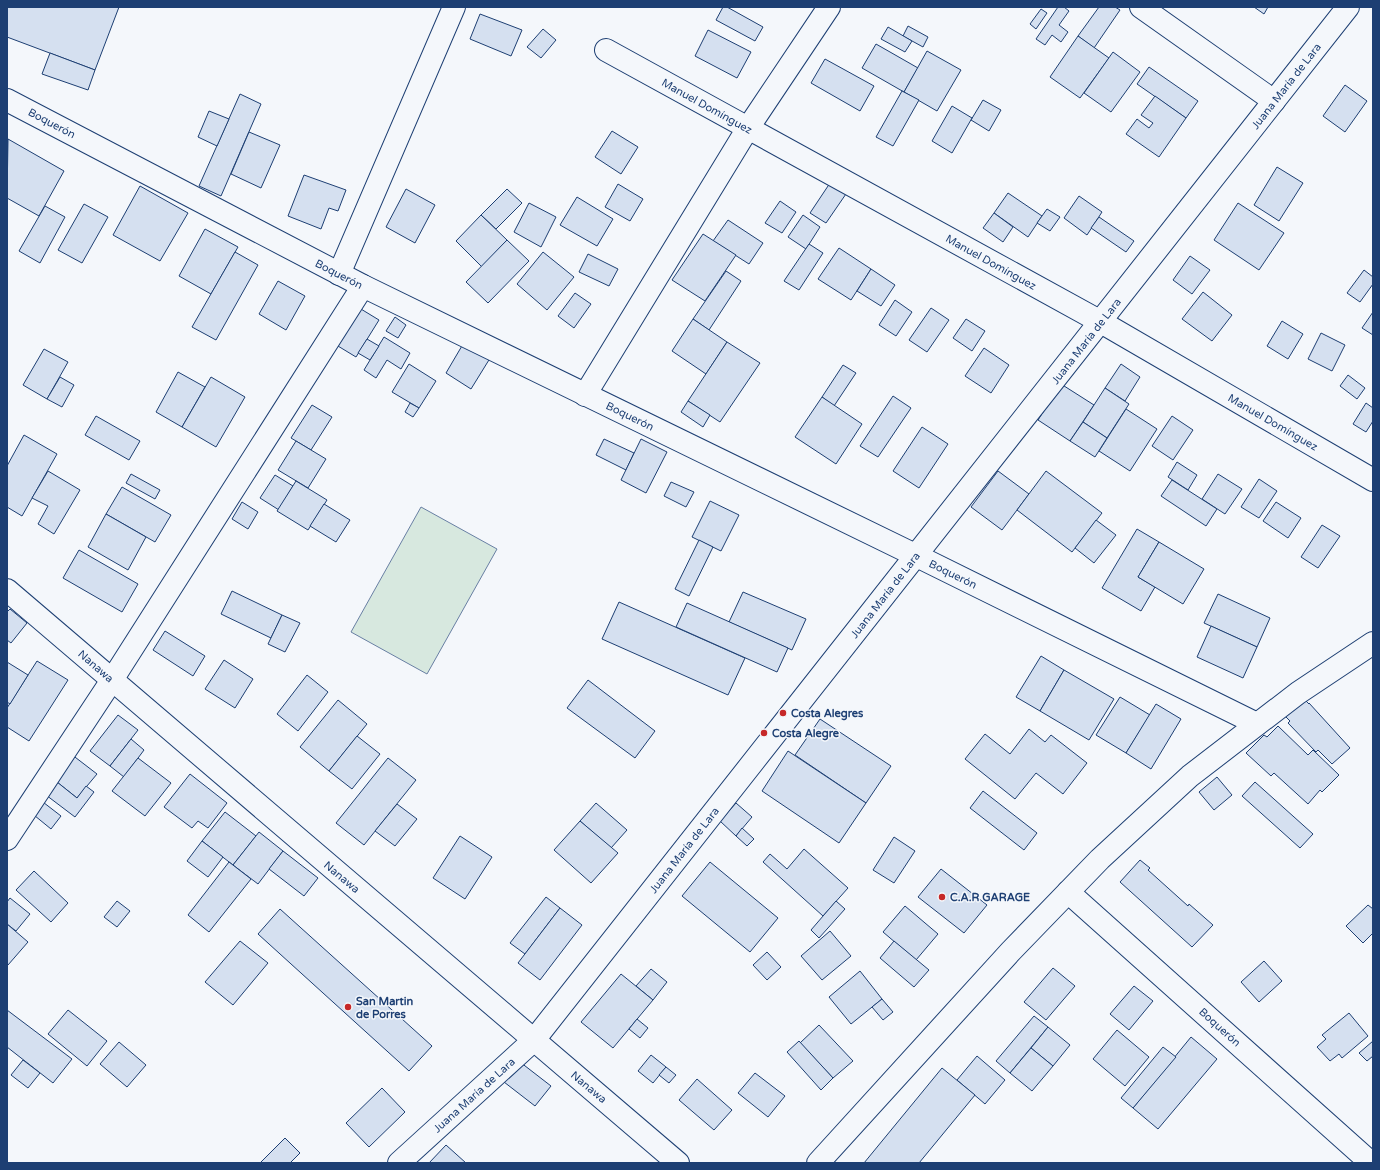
<svg xmlns="http://www.w3.org/2000/svg" width="1380" height="1170" font-family="'Varela Round',sans-serif">
<style>
.green{fill:#d7e8df;stroke:#687fa3}
.building{fill:#d5e0f0;stroke:#1d3f73}
.lines{fill:none;stroke-linecap:round;stroke-linejoin:round}
.minor-casing{stroke:#1d3f73;stroke-width:24}
.minor{stroke:#f4f7fb;stroke-width:22}
.poi-dot{fill:#c62828;stroke:#f4f7fb;stroke-width:1.5}
.labels{text-anchor:middle;stroke-width:3;stroke-linejoin:round;paint-order:stroke}
.street-label{font-size:11px;fill:#1d3f73;stroke:#f4f7fb}
.poi-label{font-size:11px;font-weight:bold;fill:#1d3f73;stroke:#f4f7fb;text-anchor:start}
</style>
<rect width="100%" height="100%" fill="#f4f7fb"/>
<path class="green" d="M421,507L497,549L427,674L351,632Z"/>
<g class="building">
<path d="M7,7H119L95,70L7,37Z"/>
<path d="M723,7H727L763,27L755,41L716,20Z"/>
<path d="M1058,7H1064L1069,11L1059,25L1068,32L1061,42L1052,35L1045,45L1036,39Z"/>
<path d="M1099,7H1115L1120,10L1094,48L1078,36Z"/>
<path d="M1254,7H1268L1264,14Z"/>
<path d="M1041,9L1047,13L1036,29L1030,24Z"/>
<path d="M480,14L522,30L511,56L470,39Z"/>
<path d="M908,26L928,37L923,47L903,36Z"/>
<path d="M888,27L912,41L905,52L881,39Z"/>
<path d="M543,29L556,40L541,58L527,47Z"/>
<path d="M708,30L751,52L737,78L695,56Z"/>
<path d="M1078,36L1109,58L1080,98L1050,77Z"/>
<path d="M876,44L918,68L904,92L862,68Z"/>
<path d="M927,51L961,70L937,111L904,92Z"/>
<path d="M1113,52L1140,72L1111,112L1084,93Z"/>
<path d="M50,53L95,70L88,90L42,74Z"/>
<path d="M825,59L874,86L860,111L811,83Z"/>
<path d="M1149,67L1198,101L1186,118L1137,84Z"/>
<path d="M1345,85L1367,101L1345,132L1323,116Z"/>
<path d="M902,91L919,100L893,146L876,137Z"/>
<path d="M240,94L261,104L221,196L199,186Z"/>
<path d="M1155,96L1186,118L1159,157L1126,134L1137,119L1149,128L1153,123L1141,115Z"/>
<path d="M983,100L1001,110L989,131L971,120Z"/>
<path d="M952,106L972,118L952,153L932,141Z"/>
<path d="M209,111L229,119L217,146L198,137Z"/>
<path d="M612,131L638,147L621,174L595,157Z"/>
<path d="M249,132L280,145L261,188L231,174Z"/>
<path d="M8,139L64,171L39,216L7,198Z"/>
<path d="M1277,167L1303,183L1279,221L1254,205Z"/>
<path d="M304,175L346,190L338,211L329,208L321,229L288,216Z"/>
<path d="M832,180L848,191L826,223L810,213Z"/>
<path d="M618,184L643,199L630,221L605,207Z"/>
<path d="M140,186L188,213L160,261L113,235Z"/>
<path d="M406,189L435,205L415,243L386,227Z"/>
<path d="M507,189L522,203L496,229L481,215Z"/>
<path d="M1008,193L1042,216L1028,237L994,213Z"/>
<path d="M1079,196L1102,212L1087,235L1064,218Z"/>
<path d="M577,197L613,219L597,246L560,225Z"/>
<path d="M780,201L796,212L782,233L765,223Z"/>
<path d="M529,203L556,217L541,247L514,232Z"/>
<path d="M1238,203L1284,233L1259,270L1214,240Z"/>
<path d="M84,204L108,217L82,263L58,250Z"/>
<path d="M45,206L65,217L40,263L19,251Z"/>
<path d="M1047,209L1060,217L1050,231L1037,223Z"/>
<path d="M994,213L1013,227L1003,242L983,228Z"/>
<path d="M481,215L507,240L482,267L456,241Z"/>
<path d="M803,215L820,227L806,249L788,237Z"/>
<path d="M1099,217L1134,241L1126,252L1091,228Z"/>
<path d="M728,220L763,243L749,264L713,241Z"/>
<path d="M205,229L238,247L211,294L179,276Z"/>
<path d="M703,234L736,255L705,301L672,280Z"/>
<path d="M507,240L529,261L488,303L466,282Z"/>
<path d="M809,244L823,253L799,290L784,281Z"/>
<path d="M839,248L871,269L851,300L818,279Z"/>
<path d="M235,252L258,265L216,340L192,327Z"/>
<path d="M543,252L574,277L547,310L517,284Z"/>
<path d="M588,254L618,269L609,286L579,272Z"/>
<path d="M1190,256L1210,270L1192,294L1173,280Z"/>
<path d="M871,269L895,285L881,306L857,291Z"/>
<path d="M1364,270L1373,277V284L1360,302L1347,293Z"/>
<path d="M726,271L741,281L709,330L693,319Z"/>
<path d="M278,281L305,296L286,330L259,314Z"/>
<path d="M1203,292L1232,315L1212,341L1182,319Z"/>
<path d="M575,293L591,304L574,328L558,316Z"/>
<path d="M895,300L912,312L896,336L879,325Z"/>
<path d="M356,306L379,320L356,357L333,343Z"/>
<path d="M931,308L949,320L927,352L909,340Z"/>
<path d="M1373,312V335L1362,328Z"/>
<path d="M395,317L406,325L398,338L386,331Z"/>
<path d="M693,319L727,342L706,374L672,351Z"/>
<path d="M966,319L985,331L972,351L953,338Z"/>
<path d="M1282,321L1303,334L1288,359L1267,346Z"/>
<path d="M1321,333L1345,345L1332,371L1308,359Z"/>
<path d="M384,337L410,353L401,369L387,360L376,378L364,370Z"/>
<path d="M367,339L379,346L370,360L358,353Z"/>
<path d="M466,339L492,355L471,389L446,373Z"/>
<path d="M727,342L760,363L720,422L688,401Z"/>
<path d="M984,348L1009,365L991,393L965,376Z"/>
<path d="M44,349L68,362L47,399L23,385Z"/>
<path d="M409,364L436,381L419,408L392,392Z"/>
<path d="M1121,364L1140,377L1125,401L1105,388Z"/>
<path d="M843,365L856,373L834,406L822,397Z"/>
<path d="M178,372L205,387L182,427L156,412Z"/>
<path d="M1348,375L1365,388L1357,399L1340,386Z"/>
<path d="M60,377L74,385L62,407L47,399Z"/>
<path d="M211,377L245,397L216,447L182,427Z"/>
<path d="M1061,384L1094,405L1070,441L1038,420Z"/>
<path d="M1105,388L1129,404L1107,438L1083,422Z"/>
<path d="M893,396L911,408L878,457L860,446Z"/>
<path d="M822,397L862,424L836,464L795,437Z"/>
<path d="M688,401L710,415L703,427L681,412Z"/>
<path d="M410,403L419,408L413,417L405,412Z"/>
<path d="M1366,403L1373,408V421L1366,432L1353,424Z"/>
<path d="M312,405L332,417L311,450L291,438Z"/>
<path d="M1126,409L1157,429L1130,471L1099,451Z"/>
<path d="M96,416L140,441L129,460L85,435Z"/>
<path d="M1172,416L1193,430L1173,460L1152,446Z"/>
<path d="M1083,422L1107,438L1095,457L1070,441Z"/>
<path d="M922,427L948,444L919,488L893,471Z"/>
<path d="M24,435L57,454L22,516L7,507V466Z"/>
<path d="M604,439L634,453L626,470L596,455Z"/>
<path d="M641,439L667,452L646,493L621,480Z"/>
<path d="M296,441L326,459L308,488L278,470Z"/>
<path d="M1177,462L1197,475L1188,490L1168,477Z"/>
<path d="M48,471L80,490L54,534L38,524L48,506L32,498Z"/>
<path d="M998,471L1029,494L1002,530L971,507Z"/>
<path d="M1046,471L1102,513L1072,552L1017,510Z"/>
<path d="M131,474L160,490L155,499L126,483Z"/>
<path d="M1218,474L1242,489L1225,514L1202,499Z"/>
<path d="M275,475L293,486L279,510L260,498Z"/>
<path d="M1259,479L1277,491L1259,518L1241,507Z"/>
<path d="M1172,480L1217,509L1206,526L1161,496Z"/>
<path d="M296,481L327,500L308,530L277,511Z"/>
<path d="M671,482L694,492L686,507L664,496Z"/>
<path d="M122,487L171,515L155,542L106,514Z"/>
<path d="M710,501L739,515L721,551L692,537Z"/>
<path d="M242,502L258,512L248,529L232,519Z"/>
<path d="M1276,502L1301,518L1288,538L1263,521Z"/>
<path d="M324,504L350,520L336,542L310,526Z"/>
<path d="M106,514L146,537L128,570L88,547Z"/>
<path d="M1096,520L1116,535L1094,563L1075,548Z"/>
<path d="M1322,525L1340,536L1318,568L1301,557Z"/>
<path d="M1137,529L1159,542L1138,577L1155,587L1141,611L1102,588Z"/>
<path d="M699,540L713,547L689,596L675,589Z"/>
<path d="M1159,542L1204,569L1183,604L1138,577Z"/>
<path d="M79,550L138,584L122,612L63,578Z"/>
<path d="M232,591L282,615L271,638L221,614Z"/>
<path d="M743,592L806,619L792,650L729,622Z"/>
<path d="M1218,594L1270,618L1257,647L1204,623Z"/>
<path d="M619,602L745,658L728,695L602,639Z"/>
<path d="M687,603L788,648L777,672L676,627Z"/>
<path d="M10,609L27,623L11,643L7,640V612Z"/>
<path d="M282,615L300,623L285,652L268,644Z"/>
<path d="M1211,626L1257,647L1243,678L1197,657Z"/>
<path d="M165,631L205,656L193,676L153,650Z"/>
<path d="M1041,656L1064,670L1040,711L1016,697Z"/>
<path d="M224,660L253,679L235,708L205,689Z"/>
<path d="M37,661L68,680L29,741L7,727V708Z"/>
<path d="M7,662L28,675L10,704L7,702Z"/>
<path d="M1064,670L1114,699L1089,740L1040,711Z"/>
<path d="M307,675L328,692L298,731L277,714Z"/>
<path d="M588,680L655,731L635,758L567,708Z"/>
<path d="M1301,696L1309,704V703L1350,748L1332,764L1318,750L1316,752L1288,723L1290,721L1282,713Z"/>
<path d="M1120,697L1150,715L1126,753L1096,735Z"/>
<path d="M338,700L367,724L329,771L300,747Z"/>
<path d="M1156,704L1181,719L1151,769L1126,753Z"/>
<path d="M118,715L138,730L110,766L90,751Z"/>
<path d="M820,719L891,766L866,803L795,755Z"/>
<path d="M1278,726L1308,755L1313,750L1339,775L1322,792L1320,790L1308,804L1274,773L1271,776L1246,753L1264,735L1267,737Z"/>
<path d="M1029,729L1045,742L1051,735L1087,763L1063,794L1036,773L1015,799L965,759L985,734L1010,754Z"/>
<path d="M357,736L380,754L352,789L329,771Z"/>
<path d="M131,739L144,750L124,777L110,766Z"/>
<path d="M788,751L866,803L839,843L762,791Z"/>
<path d="M71,754L97,774L77,798L52,778Z"/>
<path d="M138,758L171,783L145,816L112,791Z"/>
<path d="M388,758L416,780L364,845L336,823Z"/>
<path d="M190,774L227,803L208,828L198,821L192,828L164,807Z"/>
<path d="M1217,777L1232,795L1214,810L1199,792Z"/>
<path d="M52,778L77,798L86,786L94,792L75,817L42,792Z"/>
<path d="M1255,782L1313,834L1300,848L1242,796Z"/>
<path d="M983,791L1037,833L1024,850L970,808Z"/>
<path d="M39,799L61,816L51,829L29,811Z"/>
<path d="M596,803L627,830L611,848L580,821Z"/>
<path d="M736,803L752,817L736,836L720,821Z"/>
<path d="M397,804L417,819L395,846L375,831Z"/>
<path d="M225,812L256,836L233,865L202,841Z"/>
<path d="M580,821L618,853L591,883L554,850Z"/>
<path d="M742,828L754,839L747,846L736,836Z"/>
<path d="M259,832L283,851L258,884L233,865Z"/>
<path d="M460,836L492,857L465,899L433,878Z"/>
<path d="M894,837L915,851L894,883L873,870Z"/>
<path d="M202,841L223,857L208,877L187,861Z"/>
<path d="M804,849L848,888L823,916L763,862L770,854L787,869Z"/>
<path d="M283,851L318,878L304,896L269,869Z"/>
<path d="M1140,860L1150,868L1148,870L1188,906L1189,904L1213,925L1192,947L1120,882Z"/>
<path d="M229,862L251,879L209,932L188,915Z"/>
<path d="M710,862L778,918L750,952L682,896Z"/>
<path d="M941,869L987,905L964,933L918,897Z"/>
<path d="M34,871L68,903L51,922L16,890Z"/>
<path d="M546,897L560,908L525,954L510,943Z"/>
<path d="M10,898L30,914L16,931L7,924V902Z"/>
<path d="M117,901L130,911L117,927L104,917Z"/>
<path d="M836,901L845,909L819,938L811,930Z"/>
<path d="M1368,905L1373,909V933L1363,943L1346,926Z"/>
<path d="M905,906L938,934L916,960L883,932Z"/>
<path d="M560,908L582,925L540,980L518,963Z"/>
<path d="M280,909L432,1046L409,1071L258,934Z"/>
<path d="M7,924L28,942L8,965L7,964Z"/>
<path d="M830,931L851,956L822,980L801,956Z"/>
<path d="M240,941L268,963L233,1005L205,982Z"/>
<path d="M894,941L929,970L914,987L880,958Z"/>
<path d="M767,952L781,967L767,980L753,965Z"/>
<path d="M1264,961L1282,981L1259,1002L1241,982Z"/>
<path d="M1053,968L1075,986L1046,1020L1024,1002Z"/>
<path d="M651,969L667,982L653,1000L636,986Z"/>
<path d="M860,971L882,999L851,1024L829,997Z"/>
<path d="M621,974L653,1000L613,1048L581,1022Z"/>
<path d="M1134,986L1153,1001L1129,1030L1110,1014Z"/>
<path d="M882,999L893,1012L883,1020L872,1007Z"/>
<path d="M7,1010L72,1059L53,1083L7,1047Z"/>
<path d="M68,1010L107,1041L87,1066L48,1034Z"/>
<path d="M1349,1013L1368,1036L1342,1058L1339,1054L1330,1061L1317,1047L1326,1039L1322,1035Z"/>
<path d="M1034,1016L1048,1027L1010,1073L996,1061Z"/>
<path d="M637,1019L648,1028L640,1038L629,1029Z"/>
<path d="M819,1025L853,1061L833,1078L800,1043Z"/>
<path d="M1048,1027L1070,1045L1053,1066L1031,1048Z"/>
<path d="M1117,1030L1149,1057L1125,1086L1093,1059Z"/>
<path d="M1191,1037L1217,1059L1158,1129L1133,1108Z"/>
<path d="M799,1041L833,1078L821,1090L787,1052Z"/>
<path d="M1373,1041V1056L1367,1061L1359,1053Z"/>
<path d="M119,1042L146,1065L127,1087L100,1064Z"/>
<path d="M1163,1047L1176,1057L1133,1108L1121,1098Z"/>
<path d="M1031,1048L1053,1066L1032,1091L1010,1073Z"/>
<path d="M651,1055L666,1067L653,1083L638,1071Z"/>
<path d="M977,1056L1005,1080L985,1104L957,1080Z"/>
<path d="M23,1060L40,1073L28,1088L11,1075Z"/>
<path d="M520,1062L551,1086L535,1106L504,1082Z"/>
<path d="M666,1067L676,1075L669,1083L659,1075Z"/>
<path d="M942,1068L975,1095L919,1163H864Z"/>
<path d="M755,1073L785,1096L768,1117L738,1093Z"/>
<path d="M697,1079L732,1110L714,1130L679,1100Z"/>
<path d="M382,1088L405,1112L369,1147L346,1123Z"/>
<path d="M285,1138L300,1153L290,1163H260Z"/>
<path d="M446,1145L466,1163H429Z"/>
</g>
<g class="lines">
<g class="minor-casing">
<g id="minor">
<path d="M1141,7L1274,101"/>
<path d="M606,50L1101,322L1373,480"/>
<path d="M7,100L363,286L917,556L1257,724"/>
<path d="M339,274L454,7"/>
<path d="M585,395L748,128L829,7"/>
<path d="M7,590L678,1163"/>
<path d="M7,839L112,680L363,286"/>
<path d="M1068,892L1371,1163"/>
<path d="M399,1163L534,1040L1348,7"/>
<path d="M818,1163L1011,951L1100,859L1190,776L1298,693L1373,643"/>
</g>
</g>
<use href="#minor" class="minor"/>
</g>
<g class="poi-dot">
<circle cx="783" cy="713" r="4"/>
<circle cx="764" cy="733" r="4"/>
<circle cx="942" cy="897" r="4"/>
<circle cx="348" cy="1007" r="4"/>
</g>
<g class="labels">
<g class="street-label">
<text transform="translate(1286 86) rotate(-52)" y="4">Juana María de Lara</text>
<text transform="translate(707 106) rotate(29)" y="4">Manuel Domínguez</text>
<text transform="translate(52 123) rotate(28)" y="4">Boquerón</text>
<text transform="translate(991 262) rotate(29)" y="4">Manuel Domínguez</text>
<text transform="translate(339 274) rotate(27)" y="4">Boquerón</text>
<text transform="translate(1086 341) rotate(-52)" y="4">Juana María de Lara</text>
<text transform="translate(630 416) rotate(26)" y="4">Boquerón</text>
<text transform="translate(1273 422) rotate(30)" y="4">Manuel Domínguez</text>
<text transform="translate(953 574) rotate(26)" y="4">Boquerón</text>
<text transform="translate(885 595) rotate(-52)" y="4">Juana María de Lara</text>
<text transform="translate(96 666) rotate(41)" y="4">Nanawa</text>
<text transform="translate(684 850) rotate(-52)" y="4">Juana María de Lara</text>
<text transform="translate(342 877) rotate(40)" y="4">Nanawa</text>
<text transform="translate(1220 1027) rotate(42)" y="4">Boquerón</text>
<text transform="translate(589 1087) rotate(40)" y="4">Nanawa</text>
<text transform="translate(474 1095) rotate(-42)" y="4">Juana María de Lara</text>
</g>
<g class="poi-label">
<text x="791" y="717">Costa Alegres</text>
<text x="772" y="737">Costa Alegre</text>
<text x="950" y="901">C.A.R GARAGE</text>
<text x="356" y="1005">San Martin<tspan x="356" dy="13">de Porres</tspan></text>
</g>
</g>
<rect width="1380" height="1170" fill="none" stroke="#1d3f73" stroke-width="16"/>
</svg>
